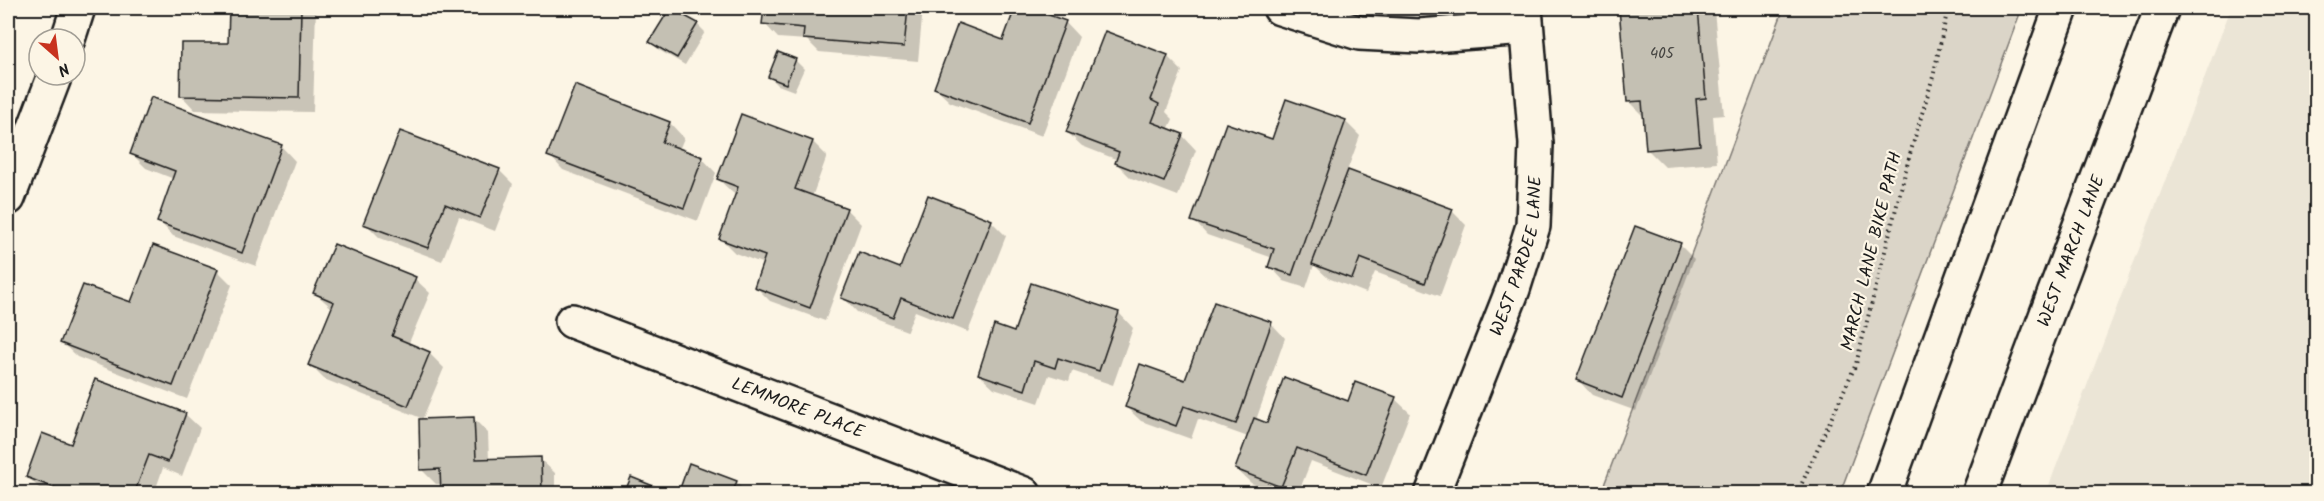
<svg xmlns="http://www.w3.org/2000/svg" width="2324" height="501" font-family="Kalam,sans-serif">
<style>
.built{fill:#ebe5d6}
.green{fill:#dbd5c8;stroke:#7c7872;stroke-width:1.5}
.shadow{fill:#0003}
.building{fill:#c4c0b3;stroke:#1c1c1c;stroke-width:1.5}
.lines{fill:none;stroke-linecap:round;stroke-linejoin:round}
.minor-casing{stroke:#1c1c1c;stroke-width:38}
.primary-casing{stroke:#1c1c1c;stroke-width:38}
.path{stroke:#1c1c1c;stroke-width:4;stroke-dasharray:1.5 4.5;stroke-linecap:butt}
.minor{stroke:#fcf5e5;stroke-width:33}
.primary{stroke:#fcf5e5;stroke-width:33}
.labels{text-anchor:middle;stroke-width:4.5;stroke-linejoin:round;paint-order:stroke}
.number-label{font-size:15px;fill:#464542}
.street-label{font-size:18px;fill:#1c1c1c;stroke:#fcf5e5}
</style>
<rect width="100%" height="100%" fill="#fcf5e5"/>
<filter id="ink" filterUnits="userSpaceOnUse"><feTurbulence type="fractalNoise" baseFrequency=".0167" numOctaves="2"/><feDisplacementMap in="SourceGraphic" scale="12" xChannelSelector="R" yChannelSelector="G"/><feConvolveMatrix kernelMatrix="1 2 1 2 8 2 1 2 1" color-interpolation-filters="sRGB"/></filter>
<g filter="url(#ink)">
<path class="built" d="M2231,8H2316V493H2046Z"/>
<path class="green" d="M1784,8H2022L1840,493H1601Z"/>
<g class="shadow">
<path d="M230,8H316L313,112L195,110L181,95L230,45Z"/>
<path d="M765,8H923L918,61L819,52L807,40L778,38L764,23Z"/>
<path d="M1017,8H1025L1065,22L1079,37L1042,136L950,102L935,88L1004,42Z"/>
<path d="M1620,8H1712L1714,10L1724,115L1713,116L1717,163L1665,167L1647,149L1644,117L1628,101Z"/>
<path d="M671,9L697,24L705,32L685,65L659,50L651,42Z"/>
<path d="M779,54L796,61L804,69L794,91L778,85L770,77Z"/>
<path d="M1167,56L1182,71L1166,112L1173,119L1168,130L1182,135L1196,150L1178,196L1131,178L1116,163L1118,160L1082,146L1067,132Z"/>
<path d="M576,87L670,123L684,138L679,150L702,158L716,173L698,221L563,170L549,155Z"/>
<path d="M1345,121L1360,136L1347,171L1452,211L1466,225L1440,296L1375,272L1366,293L1328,278L1314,265L1306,288L1284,281L1270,266L1273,258L1207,235L1193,220L1273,141Z"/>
<path d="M813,142L827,156L812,197L847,210L861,224L825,321L770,301L756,287L764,264L735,253L721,239L737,195L733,193L718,179Z"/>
<path d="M281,146L295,161L256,266L173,236L159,221L174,179L146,168L132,154Z"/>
<path d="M499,170L513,184L495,231L459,217L442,261L380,238L365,223Z"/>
<path d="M991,221L1006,236L968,332L915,311L907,331L857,312L843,297L901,270Z"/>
<path d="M1680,245L1694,259L1636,411L1592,395L1578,380Z"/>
<path d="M217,270L232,285L187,399L77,357L62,343L132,304Z"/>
<path d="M415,279L430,293L408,345L429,353L444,368L422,420L474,419L488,433L489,460L540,459L555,473V494H442V484H436L422,470L421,418L324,379L310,365L333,309L315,293Z"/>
<path d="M1119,313L1133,328L1113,385L1072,371L1069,381L1049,375L1039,403L994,388L979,374L1015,333Z"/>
<path d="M1271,323L1285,338L1256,420L1268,424L1349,403L1395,399L1410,413L1381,488L1311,461L1298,494H1278L1251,483L1236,469L1248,437L1198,419L1191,439L1141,421L1126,407L1186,382Z"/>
<path d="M185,414L200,428L182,476L163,468L154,494H49L42,491L28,477L72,446Z"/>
<path d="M736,482L748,494H679Z"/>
</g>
<g class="building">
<path d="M229,8H301L299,98L180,96L181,43H228Z"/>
<path d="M670,8L698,23L677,58L649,42Z"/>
<path d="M764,8H908L904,47L803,39L804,28L762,24Z"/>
<path d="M1015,8H1029L1066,21L1028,123L934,88L958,23L1003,40Z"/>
<path d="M1619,8H1698L1706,98L1696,99L1700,145L1646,150L1642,101L1627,102Z"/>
<path d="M1105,31L1168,55L1151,100L1159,104L1152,122L1183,134L1164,182L1115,163L1119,152L1066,132Z"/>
<path d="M778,52L796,59L786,84L768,77Z"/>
<path d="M575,85L670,122L662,142L703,157L684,208L547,156Z"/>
<path d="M151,97L282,145L242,253L157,222L175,171L130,154Z"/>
<path d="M1286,99L1346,120L1292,275L1268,267L1274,249L1191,221L1226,123L1272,139Z"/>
<path d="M741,114L813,141L795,189L847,208L810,308L754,287L765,256L719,239L738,187L717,179Z"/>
<path d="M400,131L500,169L480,218L445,204L428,248L363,224Z"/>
<path d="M1348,170L1453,209L1425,283L1360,258L1352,279L1312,264Z"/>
<path d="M928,195L992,220L953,319L901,298L893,318L841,298L859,252L900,268Z"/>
<path d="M1635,226L1681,243L1622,398L1576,380Z"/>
<path d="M334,244L416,277L392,336L430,352L408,406L308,365L334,302L313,293Z"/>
<path d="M153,245L218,269L173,386L60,343L83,285L131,302Z"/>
<path d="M1031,283L1119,312L1099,371L1058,358L1055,368L1034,361L1025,390L978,374L994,325L1014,332Z"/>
<path d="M1214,302L1272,322L1236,424L1184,406L1176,426L1125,407L1140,364L1185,380Z"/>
<path d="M1284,377L1348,401L1355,382L1396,397L1366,475L1297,448L1281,487L1235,469L1254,418L1267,423Z"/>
<path d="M95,379L186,413L168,462L149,455L134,494H70L26,477L42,433L71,444Z"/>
<path d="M474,417L476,459L541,457L542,494H441L440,469L420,470L419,419Z"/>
<path d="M689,463L737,481L732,494H678Z"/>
<path d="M631,477L673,494H624Z"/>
</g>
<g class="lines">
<g class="minor-casing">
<g id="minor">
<path d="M1280,8L1359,33L1419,36L1526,28"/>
<path d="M68,39L78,8"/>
<path d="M8,198L55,75"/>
<path id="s1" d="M572,321L1024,494"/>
<path id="s2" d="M1432,494L1513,289L1533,226L1536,144L1525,8"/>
</g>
</g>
<g class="primary-casing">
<g id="primary">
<path d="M1884,494L2061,8"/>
<path id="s3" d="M1979,494L2162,8"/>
</g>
</g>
<path class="path" d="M1797,494L1856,364L1910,154L1933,77L1948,8"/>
<use href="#minor" class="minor"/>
<use href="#primary" class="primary"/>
</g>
</g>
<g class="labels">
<g class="number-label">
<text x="1662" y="58">405</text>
</g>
<g class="street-label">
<text dy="6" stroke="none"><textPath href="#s3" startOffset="260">WEST MARCH LANE</textPath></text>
<text transform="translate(1871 251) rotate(-76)" y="6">MARCH LANE BIKE PATH</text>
<text dy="6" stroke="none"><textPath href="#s2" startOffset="254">WEST PARDEE LANE</textPath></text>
<text dy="6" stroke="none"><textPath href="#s1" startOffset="242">LEMMORE PLACE</textPath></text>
</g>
</g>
<rect width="2324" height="501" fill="none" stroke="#fcf5e5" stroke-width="30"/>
<rect x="15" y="15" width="2294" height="471" fill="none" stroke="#1c1c1c" stroke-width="2" filter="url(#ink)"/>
<g transform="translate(57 57) rotate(152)"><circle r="28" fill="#fcf5e5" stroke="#a29e95" stroke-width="1.5"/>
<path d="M0-4.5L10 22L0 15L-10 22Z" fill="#c8321e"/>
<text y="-9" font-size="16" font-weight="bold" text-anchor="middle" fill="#1c1c1c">N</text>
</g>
</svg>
